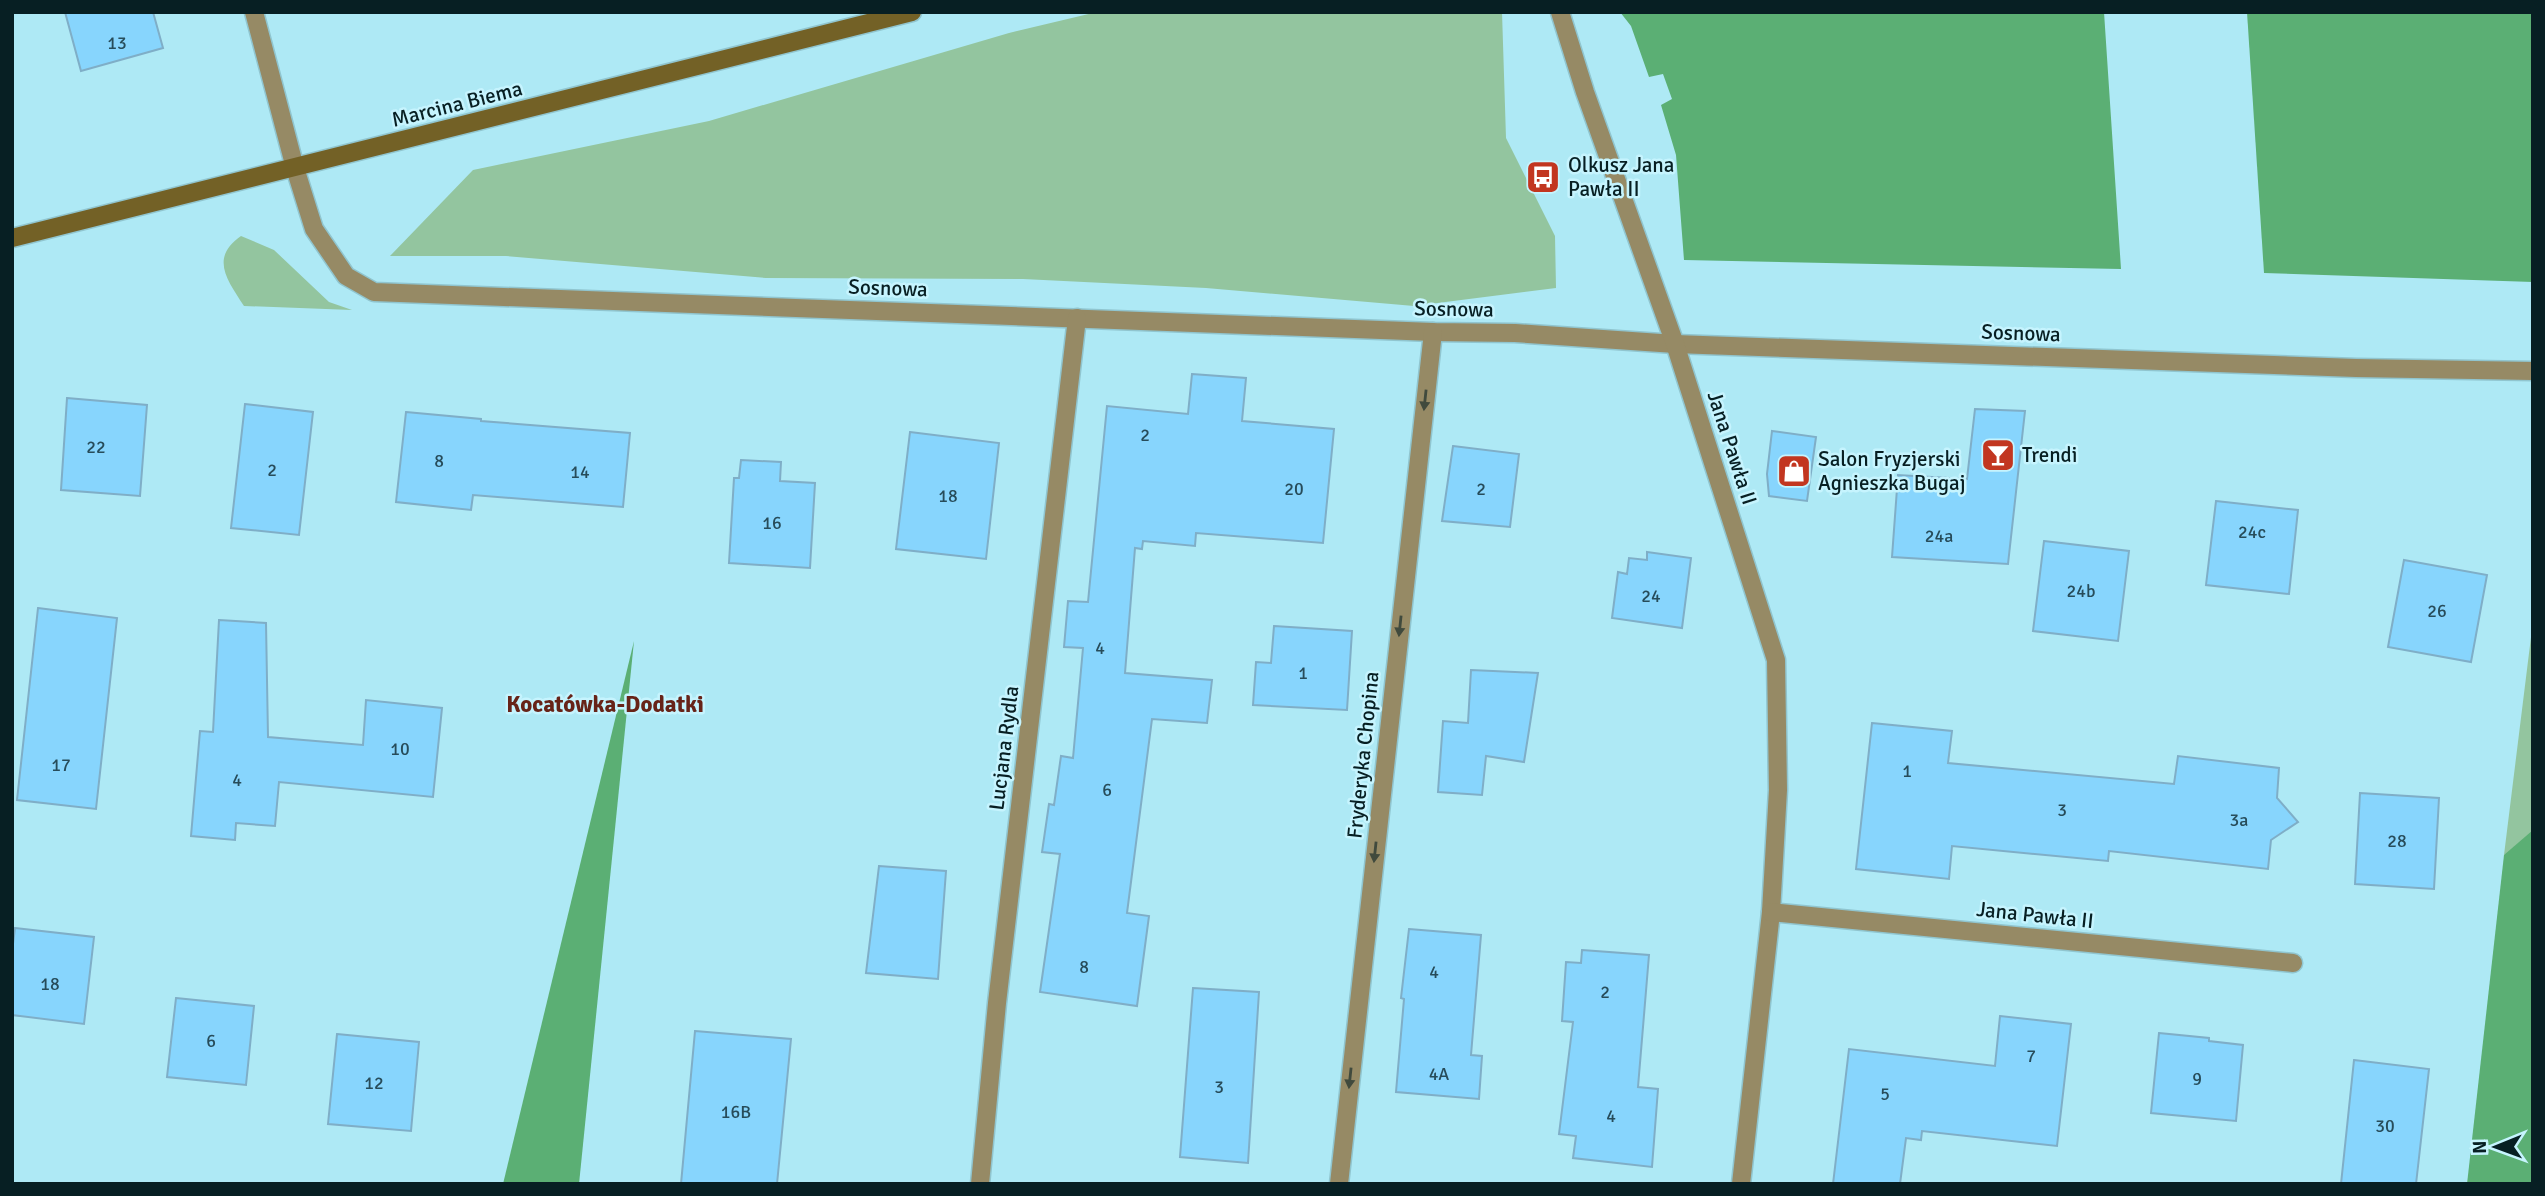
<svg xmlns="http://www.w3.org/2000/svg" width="2545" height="1196" font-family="Signika,sans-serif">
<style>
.green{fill:#93c59f}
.forest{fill:#5baf74}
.building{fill:#87d5fd;stroke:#7faec7;stroke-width:2}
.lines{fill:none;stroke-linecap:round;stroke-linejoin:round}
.street-casing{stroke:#90c5cf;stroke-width:21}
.secondary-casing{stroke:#90c5cf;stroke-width:21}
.street{stroke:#968a65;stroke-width:18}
.secondary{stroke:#736126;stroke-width:18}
.oneway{fill:#404a3d}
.labels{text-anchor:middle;stroke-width:5;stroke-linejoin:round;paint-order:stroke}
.number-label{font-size:18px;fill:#274c5a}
.street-label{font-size:21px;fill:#071f23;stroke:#c6f4fe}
.poi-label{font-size:21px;fill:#071f23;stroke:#c6f4fe;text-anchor:start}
.neighbourhood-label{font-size:23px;font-weight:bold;fill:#672318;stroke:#c6f4fe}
</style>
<rect width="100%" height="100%" fill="#aee9f5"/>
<g class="green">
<path d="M1097,12H1502L1506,138L1555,236L1556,288L1414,306L1206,288L1023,279L766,278L506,256H390L473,170L709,121L1009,33Z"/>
<path d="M241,236L274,250L329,302L352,310L244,306C228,281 209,258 241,236Z"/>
<path d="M2533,621V1184H2468L2506,854L2504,855Z"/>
</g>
<g class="forest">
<path d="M1620,12H2104L2121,269L1684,260L1676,155L1661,105L1672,99L1663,74L1649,77L1631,26Z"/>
<path d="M2247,12H2533V282L2264,273Z"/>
<path d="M634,641L579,1184H503Z"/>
<path d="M2533,830V1184H2467L2504,855Z"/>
</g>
<g class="building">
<path d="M65,12H153L163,48L81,71Z"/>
<path d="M1192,374L1246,378L1242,421L1334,429L1323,543L1196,533L1195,546L1143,541L1142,549L1135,548L1125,673L1212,680L1207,723L1152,719L1127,913L1149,916L1137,1006L1040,992L1060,854L1042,852L1049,804L1054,805L1061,756L1073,758L1083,648L1064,647L1068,601L1088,602L1107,406L1188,414Z"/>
<path d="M67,398L147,405L140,496L61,490Z"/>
<path d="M245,404L313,412L299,535L231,528Z"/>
<path d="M1975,409L2025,411L2008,564L1892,557L1898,475L1967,479Z"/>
<path d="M406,412L481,419V421L630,433L623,507L473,495L471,510L396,502Z"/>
<path d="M1772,431L1816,437L1807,501L1769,496L1767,474Z"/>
<path d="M910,432L999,443L986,559L896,549Z"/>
<path d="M1453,446L1519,454L1510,527L1442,521Z"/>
<path d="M741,460L781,462L780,481L815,483L810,568L729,563L734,478H739Z"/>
<path d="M2216,501L2298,510L2289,594L2206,585Z"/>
<path d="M2044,541L2129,551L2118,641L2033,631Z"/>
<path d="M1647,552L1691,558L1682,628L1612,618L1618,572L1627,574L1629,558L1647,560Z"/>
<path d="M2404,560L2487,575L2471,662L2388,647Z"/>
<path d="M38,608L117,618L96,809L17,800Z"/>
<path d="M219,620L266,623L268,737L363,745L366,700L442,708L433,797L279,782L275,826L236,823L235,840L191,836L200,731L213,732Z"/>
<path d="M1274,626L1352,631L1347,710L1253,705L1256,662L1271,663Z"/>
<path d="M1471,670L1538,673L1524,762L1486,756L1482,795L1438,792L1443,721L1468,723Z"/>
<path d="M1872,723L1952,731L1948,763L2174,784L2178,756L2279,768L2277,798L2298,822L2271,840L2268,869L2109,851L2108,861L1952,846L1949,879L1856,869Z"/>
<path d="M2360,793L2439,798L2434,889L2355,884Z"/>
<path d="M879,866L946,871L938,979L866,973Z"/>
<path d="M15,928L94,937L84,1024L12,1015V952Z"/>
<path d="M1409,929L1481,935L1471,1055L1482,1056L1479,1099L1396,1092L1404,999L1401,998Z"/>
<path d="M1582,950L1649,955L1638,1087L1658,1089L1652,1167L1573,1158L1576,1136L1559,1134L1573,1022L1562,1021L1566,962L1581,963Z"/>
<path d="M1193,988L1259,992L1248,1163L1180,1157Z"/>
<path d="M176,998L254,1006L246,1085L167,1077Z"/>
<path d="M2000,1016L2071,1024L2057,1146L1922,1131L1921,1140L1906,1138L1900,1184H1833L1849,1049L1995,1066Z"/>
<path d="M695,1031L791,1039L777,1184H681Z"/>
<path d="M2159,1033L2209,1038V1041L2243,1045L2236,1121L2151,1113Z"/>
<path d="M337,1034L419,1042L411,1131L328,1124Z"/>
<path d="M2354,1060L2429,1069L2416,1184H2341Z"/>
</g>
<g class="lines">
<g class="street-casing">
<g id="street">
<path d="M254,12L295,168L314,229L346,276L374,292L1433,332L1515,333L1675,344L2356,368L2533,371"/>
<path d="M1560,12L1585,92L1675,344L1776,660L1778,790L1771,912L1741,1184"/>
<path d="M1771,912L2293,963"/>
<path d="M980,1184L997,1003L1077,318"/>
<path d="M1339,1184L1433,332"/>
</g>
</g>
<g class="secondary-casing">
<path id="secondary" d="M12,238L912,12"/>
</g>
<use href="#street" class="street"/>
<use href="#secondary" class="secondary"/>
</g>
<defs><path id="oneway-solid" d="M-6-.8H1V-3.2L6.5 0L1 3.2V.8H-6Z" transform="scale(1.75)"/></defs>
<g class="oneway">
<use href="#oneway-solid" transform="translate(1425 400) rotate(96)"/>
<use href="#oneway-solid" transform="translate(1400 626) rotate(96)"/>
<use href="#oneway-solid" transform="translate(1375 852) rotate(96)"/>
<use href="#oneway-solid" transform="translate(1350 1078) rotate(96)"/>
</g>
<defs>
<g id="bus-square" transform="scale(1.75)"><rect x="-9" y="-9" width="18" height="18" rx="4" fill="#c23620" stroke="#c6f4fe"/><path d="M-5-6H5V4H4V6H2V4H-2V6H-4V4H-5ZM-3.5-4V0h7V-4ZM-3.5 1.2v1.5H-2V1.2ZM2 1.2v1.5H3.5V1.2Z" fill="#fff"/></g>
<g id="bar-square" transform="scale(1.75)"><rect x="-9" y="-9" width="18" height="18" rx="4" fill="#c23620" stroke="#c6f4fe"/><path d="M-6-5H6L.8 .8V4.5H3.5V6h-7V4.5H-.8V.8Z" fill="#fff"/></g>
<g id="shop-square" transform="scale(1.75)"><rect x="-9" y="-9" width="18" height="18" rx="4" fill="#c23620" stroke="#c6f4fe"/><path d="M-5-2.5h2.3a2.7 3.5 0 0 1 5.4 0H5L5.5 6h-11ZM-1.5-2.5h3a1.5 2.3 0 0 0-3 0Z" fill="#fff"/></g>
</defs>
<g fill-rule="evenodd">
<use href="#bus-square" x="1543" y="177"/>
<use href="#bar-square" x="1998" y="455"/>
<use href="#shop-square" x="1794" y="471"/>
</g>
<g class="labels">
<g class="number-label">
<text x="117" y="49">13</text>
<text x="1145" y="441">2</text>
<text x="96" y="453">22</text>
<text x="439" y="467">8</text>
<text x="272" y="476">2</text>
<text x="580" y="478">14</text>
<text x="1294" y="495">20</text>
<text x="1481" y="495">2</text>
<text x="948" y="502">18</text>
<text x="772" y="529">16</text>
<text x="2252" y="538">24c</text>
<text x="1939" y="542">24a</text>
<text x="2081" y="597">24b</text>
<text x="1651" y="602">24</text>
<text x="2437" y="617">26</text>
<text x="1100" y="654">4</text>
<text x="1303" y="679">1</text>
<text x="400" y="755">10</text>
<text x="61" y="771">17</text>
<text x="1907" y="777">1</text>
<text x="237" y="786">4</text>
<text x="1107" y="796">6</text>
<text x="2062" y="816">3</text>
<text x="2239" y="826">3a</text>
<text x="2397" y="847">28</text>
<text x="1084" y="973">8</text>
<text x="1434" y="978">4</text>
<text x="50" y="990">18</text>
<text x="1605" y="998">2</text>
<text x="211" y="1047">6</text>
<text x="2031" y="1062">7</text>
<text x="1439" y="1080">4A</text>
<text x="2197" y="1085">9</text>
<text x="374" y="1089">12</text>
<text x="1219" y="1093">3</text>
<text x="1885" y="1100">5</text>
<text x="736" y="1118">16B</text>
<text x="1611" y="1122">4</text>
<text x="2385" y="1132">30</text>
</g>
<g class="street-label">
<text transform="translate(457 104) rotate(-14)" y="7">Marcina Biema</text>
<text transform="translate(888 288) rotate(2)" y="7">Sosnowa</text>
<text transform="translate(1454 309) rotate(1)" y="7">Sosnowa</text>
<text transform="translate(2021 333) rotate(2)" y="7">Sosnowa</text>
<text transform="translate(1732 448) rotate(72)" y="7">Jana Pawła II</text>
<text transform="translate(1004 748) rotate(-83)" y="7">Lucjana Rydla</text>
<text transform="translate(1363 755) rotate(-84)" y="7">Fryderyka Chopina</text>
<text transform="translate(2035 915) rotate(6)" y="7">Jana Pawła II</text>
</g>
<g class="poi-label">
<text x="1568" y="172">Olkusz Jana<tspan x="1568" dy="24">Pawła II</tspan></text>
<text x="2022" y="462">Trendi</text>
<text x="1818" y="466">Salon Fryzjerski<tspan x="1818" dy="24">Agnieszka Bugaj</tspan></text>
</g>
<g class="neighbourhood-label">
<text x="605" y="712">Kocatówka-Dodatki</text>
</g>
</g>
<rect width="2545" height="1196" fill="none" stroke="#071f23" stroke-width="28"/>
<g transform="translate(2496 1147) rotate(269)" stroke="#c6f4fe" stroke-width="5" paint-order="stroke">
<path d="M0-5L12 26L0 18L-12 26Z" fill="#071f23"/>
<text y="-10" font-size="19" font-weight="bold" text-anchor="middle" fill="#071f23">N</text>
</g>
</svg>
